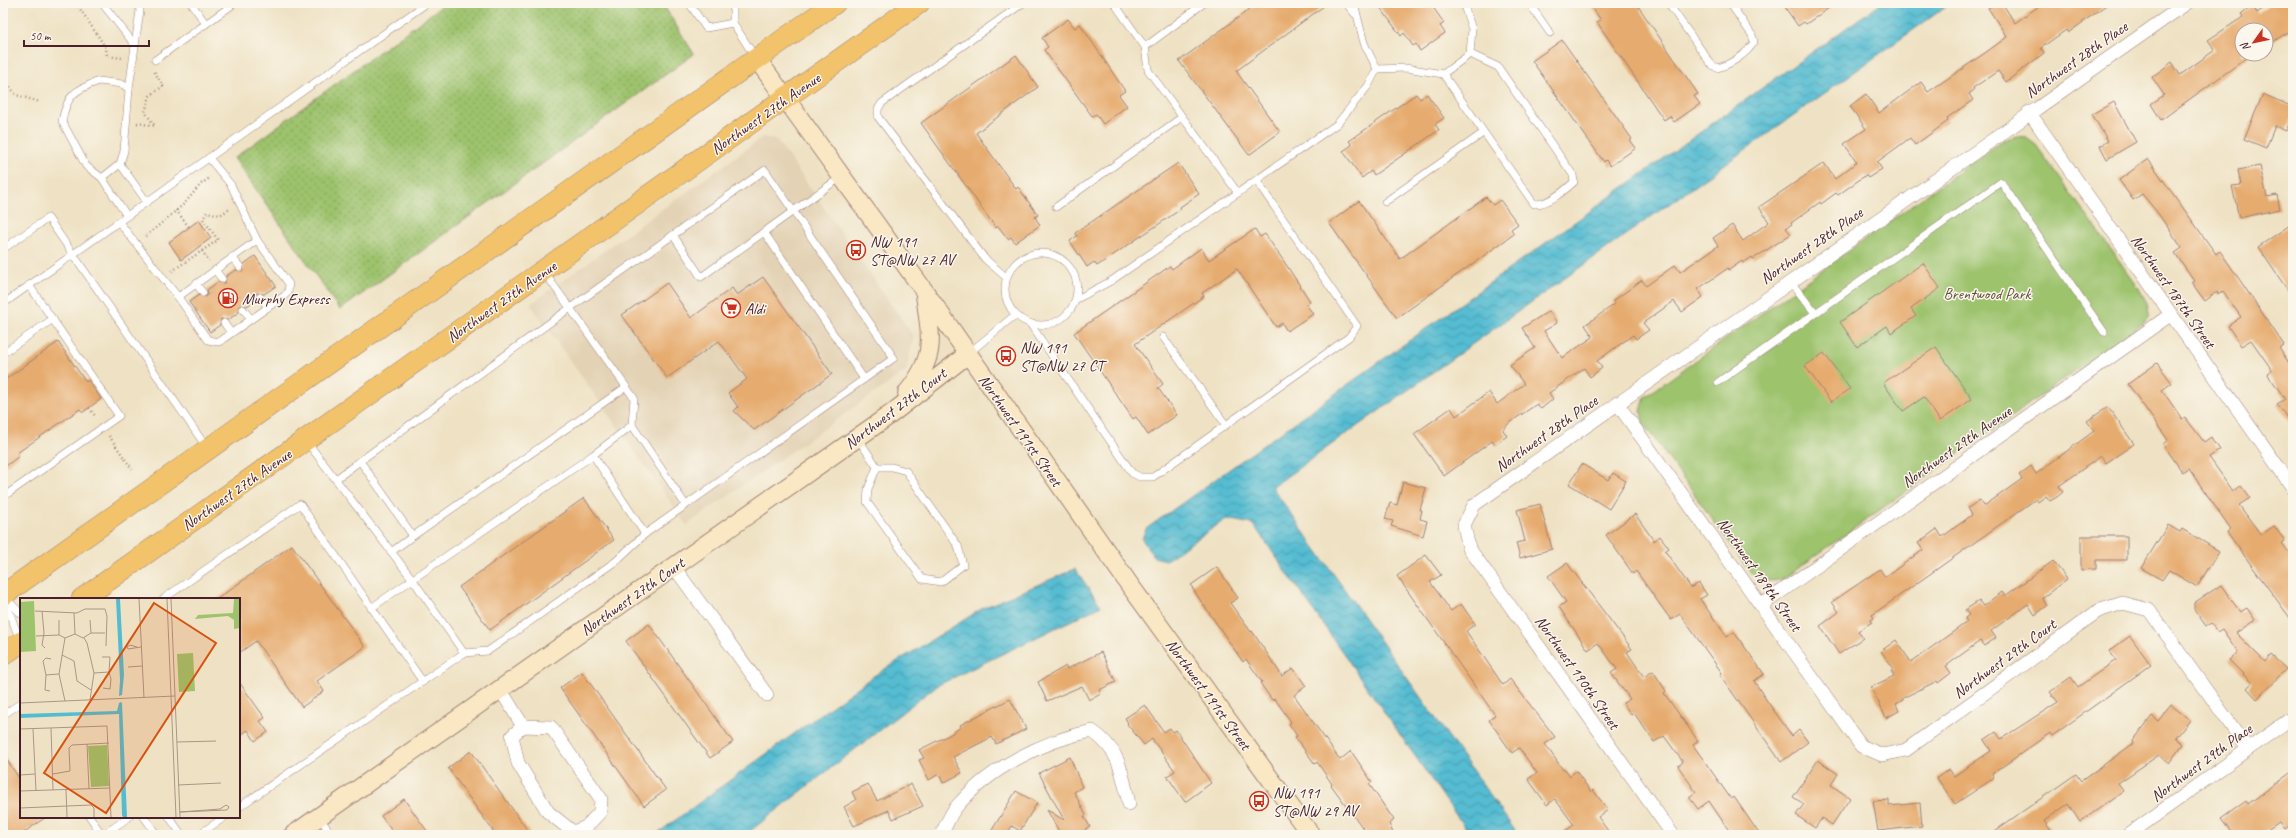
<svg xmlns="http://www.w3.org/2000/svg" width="2296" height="838" font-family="Caveat,sans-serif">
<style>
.built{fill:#e3d2b4}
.grass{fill:url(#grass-dots);stroke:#74714c}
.green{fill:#9dc36d;stroke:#74714c}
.water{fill:url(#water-waves);stroke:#4f6e7e}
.building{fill:#e6ab6e}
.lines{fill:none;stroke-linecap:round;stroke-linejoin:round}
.lane-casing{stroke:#9c8078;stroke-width:8}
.street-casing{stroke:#9c8078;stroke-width:14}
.secondary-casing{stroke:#9c8078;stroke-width:20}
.primary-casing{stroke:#9c8078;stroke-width:22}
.path{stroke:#9c8078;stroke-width:2.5;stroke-dasharray:1 3;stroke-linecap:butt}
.lane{stroke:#fff;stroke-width:7}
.street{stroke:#fff;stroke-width:13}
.secondary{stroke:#fae7c3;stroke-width:18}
.primary{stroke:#f2c36a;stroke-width:21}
.labels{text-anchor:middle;stroke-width:3;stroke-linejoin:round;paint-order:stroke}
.street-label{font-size:16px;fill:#4a1f2b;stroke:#fbf7ec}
.poi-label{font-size:16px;fill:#4a1f2b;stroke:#fbf7ec;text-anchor:start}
.park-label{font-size:16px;fill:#63503f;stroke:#fbf7ec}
.inset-road{fill:none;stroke:#ad9487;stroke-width:1}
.view{fill:#d8530f;fill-opacity:0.15;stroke:#d8530f;stroke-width:2}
.inset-edge{fill:none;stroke:#4a1f2b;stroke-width:2}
</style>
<defs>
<pattern id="grass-dots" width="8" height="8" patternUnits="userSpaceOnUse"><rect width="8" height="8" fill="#9dc36d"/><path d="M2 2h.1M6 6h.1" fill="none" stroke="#829e5a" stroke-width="1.8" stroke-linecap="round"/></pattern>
<pattern id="water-waves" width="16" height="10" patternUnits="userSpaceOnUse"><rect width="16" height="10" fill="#54bcd1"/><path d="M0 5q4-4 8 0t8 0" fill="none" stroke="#4898aa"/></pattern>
</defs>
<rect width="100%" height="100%" fill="#fbf7ec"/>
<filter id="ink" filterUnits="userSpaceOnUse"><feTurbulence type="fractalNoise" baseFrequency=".025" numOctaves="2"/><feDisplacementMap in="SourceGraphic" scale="8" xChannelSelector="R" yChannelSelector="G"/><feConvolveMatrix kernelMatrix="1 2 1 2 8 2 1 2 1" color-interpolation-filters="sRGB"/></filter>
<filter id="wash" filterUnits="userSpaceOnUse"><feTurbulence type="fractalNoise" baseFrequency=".012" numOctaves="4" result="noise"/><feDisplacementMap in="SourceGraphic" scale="16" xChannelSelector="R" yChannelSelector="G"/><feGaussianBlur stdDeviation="0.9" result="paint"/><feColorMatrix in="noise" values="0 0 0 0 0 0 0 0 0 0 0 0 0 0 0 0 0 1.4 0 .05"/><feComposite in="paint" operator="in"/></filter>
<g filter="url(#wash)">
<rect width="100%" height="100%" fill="#efe2c4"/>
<path class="built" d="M763,137L777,140L914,337L906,371L687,525L530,304Z"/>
<path class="grass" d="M446,3H662L694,54L340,310L234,158Z"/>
<path class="green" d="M2017,136L2025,137L2036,145L2138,287L2147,303L2149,315L2144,322L1783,579C1770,583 1763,580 1751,573L1643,423L1641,411L1645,397L2003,140Z"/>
<g class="water">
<path d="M1881,3H1951L1272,487L1518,835H1470L1253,524L1226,519L1166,560L1154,557L1142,539L1146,529Z"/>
<path d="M1075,569L1101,606L936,686L745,835H655L872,677L983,608Z"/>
</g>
<g id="blocks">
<g class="building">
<path d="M1258,3H1328L1236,71L1280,132L1249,155L1179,61Z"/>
<path d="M1377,3H1430L1444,23L1440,26L1445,33L1420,51L1416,44L1413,46L1404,33L1401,36Z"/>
<path d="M1589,3H1636L1698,94L1694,96L1700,104L1674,122L1670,116L1664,120L1597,22L1601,20Z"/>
<path d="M1782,3H1836L1806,24L1804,22L1798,26Z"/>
<path d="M1996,3H2002L2015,23L2043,3H2109L2068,33L2066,30L2041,48L2044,53L2006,82L1998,71L1973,88L1974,90L1969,94L1973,100L1947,118L1948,121L1915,145L1910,138L1877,162L1882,169L1868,178L1866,175L1838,195L1836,193L1821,204L1820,202L1791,223L1792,224L1786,228L1791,234L1753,259L1752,257L1743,263L1742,261L1729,270L1728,268L1698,289L1703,297L1682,312L1674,301L1643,323L1649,330L1636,339L1633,335L1597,361L1602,368L1590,377L1584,368L1549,393L1553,399L1541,409L1537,404L1509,423L1503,430L1507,436L1495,445L1492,441L1444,476L1414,434L1451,408L1456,416L1489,392L1497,404L1524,384L1510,365L1535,348L1522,328L1549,311L1557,323L1544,331L1562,358L1593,337L1585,325L1615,304L1613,301L1642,280L1646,286L1675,265L1680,272L1718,246L1713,238L1732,225L1743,241L1769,222L1759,207L1824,163L1835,179L1857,162L1844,144L1866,129L1850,106L1866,94L1879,113L1921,82L1928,92L1985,53L2007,37L1988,8Z"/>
<path d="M2271,3H2288L2293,10V28L2266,47V30H2242V54H2252L2161,120L2151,104L2164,95L2152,77L2172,62L2180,75L2215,50L2208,40L2243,17L2241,14L2252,5L2257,13Z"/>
<path d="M1068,19L1075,28L1080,24L1125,91L1119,95L1127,106L1103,124L1096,114L1092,116L1044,50L1048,47L1042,38Z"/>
<path d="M1562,40L1632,139L1630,140L1636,148L1610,166L1606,160L1604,162L1532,61Z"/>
<path d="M1016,55L1038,87L976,133L1016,189L1018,187L1038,215L1035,217L1040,225L1015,243L1011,237L1008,239L998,226L996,228L921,123Z"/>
<path d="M1416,94L1420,99L1427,94L1444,118L1435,124L1439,130L1374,175L1371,171L1362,178L1343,151L1352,145L1349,141Z"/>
<path d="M2263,94L2293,107V115L2286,131L2275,126L2266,148L2244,139Z"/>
<path d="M2114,102L2136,142L2107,159L2100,146L2108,141L2092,114Z"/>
<path d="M2148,159L2216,254L2220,251L2284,345L2279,348L2293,369V426L2277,404L2285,399L2267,373L2272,370L2251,340L2241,346L2228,326L2241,317L2223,291L2218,295L2217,292L2205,301L2191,282L2194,280L2175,253L2182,248L2157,212L2142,194L2133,200L2119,180Z"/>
<path d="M1178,163L1199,194L1180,207L1181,209L1097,266L1094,262L1087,267L1070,241L1077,236L1075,233Z"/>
<path d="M2260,166L2267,197L2277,195L2280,209L2239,218L2232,186L2241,185L2238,170Z"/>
<path d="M1486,197L1493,205L1500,200L1518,224L1511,229L1514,234L1397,318L1329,223L1359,201L1400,259Z"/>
<path d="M199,220L211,238L181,260L169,242Z"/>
<path d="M2293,223V298L2258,247Z"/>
<path d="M1255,229L1260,237L1265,234L1283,260L1310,301L1306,304L1313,314L1287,331L1282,323L1276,327L1237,269L1202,293L1204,296L1135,344L1163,384L1158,388L1177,415L1148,435L1136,417L1133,419L1074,333L1170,266L1172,269L1201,248L1209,260Z"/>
<path d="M255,256L276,286L264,294L257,293L256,300L247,306L240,305L239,312L228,320L221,319L220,325L210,332L189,302L199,295L206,297L208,294L207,290L218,282L225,283L226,276L236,270L243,271L244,264Z"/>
<path d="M1923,263L1940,288L1911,309L1916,316L1891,333L1887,326L1857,347L1840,322Z"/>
<path d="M763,277L832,374L754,430L734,411L738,407L728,393L747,379L719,341L667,378L622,315L667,283L691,318L732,288L737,295Z"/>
<path d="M58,342L86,382L88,380L101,399L83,412L80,409L17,453L19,456L3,468V381Z"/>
<path d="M1936,347L1972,399L1940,421L1924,397L1903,411L1883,383Z"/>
<path d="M1824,353L1850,389L1831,402L1805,366Z"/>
<path d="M2157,363L2172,383L2162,390L2182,419L2185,417L2204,442L2211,437L2220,450L2209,457L2233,491L2241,486L2250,498L2239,505L2261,535L2274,526L2285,541L2282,543L2293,558V622L2227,532L2231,529L2189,469L2183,473L2163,444L2168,440L2128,384Z"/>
<path d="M2108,407L2134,444L2106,463L2101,456L2059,486L2063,492L2057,497L2050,501L2046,496L2038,502L2036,499L1872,615L1874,618L1871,620L1872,622L1858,631L1863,638L1839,654L1820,626L1839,612L1832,602L1880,569L1885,577L1923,550L1918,543L1937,529L1942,537L1972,515L1968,508L1980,500L1984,506L2022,479L2019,475L2031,466L2036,474L2094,431L2087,421Z"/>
<path d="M1582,464L1608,480L1613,473L1626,481L1609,509L1569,484Z"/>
<path d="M1403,482L1426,488L1420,510H1422L1420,519L1427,521L1423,536L1391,526L1393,521L1385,519L1390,503L1397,505Z"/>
<path d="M584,498L614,540L490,630L459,587Z"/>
<path d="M1540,504L1552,549L1520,558L1516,543L1525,541L1517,510Z"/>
<path d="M1635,514L1654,541L1660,536L1669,548L1665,551L1691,588L1699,583L1707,595L1700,599L1727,637L1734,632L1764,674L1754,681L1767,701L1792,736L1799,730L1808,742L1781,762L1720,675L1722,673L1680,614L1671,620L1636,571L1633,574L1606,535Z"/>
<path d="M2168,525L2180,532L2182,529L2219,551L2197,587L2169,570L2162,580L2141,568Z"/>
<path d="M2081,536H2127V560H2096V569L2081,570Z"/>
<path d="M292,545L365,647L317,681L324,691L302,707L256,641L239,653V599H217Z"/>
<path d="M1426,555L1441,575L1430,582L1451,611L1461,604L1475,624L1466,631L1503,685L1510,679L1555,737L1545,744L1563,770L1565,769L1570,776L1576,771L1591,792L1593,790L1608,810L1598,817L1611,835H1559L1574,825L1555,799L1547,805L1528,779L1537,773L1519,748L1512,753L1489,720L1495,715L1397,576Z"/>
<path d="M2053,561L2067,579L2042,598L2047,606L2035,615L2028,604L1991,631L1996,638L1984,646L1980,641L1946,666L1951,673L1938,683L1937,681L1903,698V700L1896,704L1899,711L1886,718L1871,687L1894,676L1891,670L1894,669L1881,651L1896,640L1911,662L1967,622L1965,618L1969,615L1965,610L1979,601L1983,606L2002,592L2005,596Z"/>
<path d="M1567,563L1632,649L1627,652L1644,677L1653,671L1666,691L1664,693L1698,741L1693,745L1731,799L1734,797L1760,835H1732L1709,801L1698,809L1689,797L1696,792L1678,766L1683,762L1664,736L1654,742L1634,713L1631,715L1623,703L1630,699L1611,673L1617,669L1598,643L1588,650L1559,607L1566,602L1548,576Z"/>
<path d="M1217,567L1238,598L1230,603L1251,632L1252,631L1282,676L1293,668L1306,686L1294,695L1340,760L1351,751L1372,782L1369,784L1394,820L1389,824L1394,835H1368L1331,785L1332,784L1317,762L1315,764L1295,737L1297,736L1289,724L1291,722L1275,699L1272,700L1260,683L1262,682L1246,659L1243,662L1192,588L1193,587L1191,585Z"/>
<path d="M2221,585L2240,612L2247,608L2255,620L2236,633L2265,662L2271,655L2286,669L2257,699L2247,688L2252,683L2229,660L2238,652L2222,629L2217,632L2211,623L2206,626L2194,609V603Z"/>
<path d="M649,624L733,742L710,758L626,641Z"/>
<path d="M2130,636L2151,665L2052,736L2050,733L1992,774L1994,778L1955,804L1937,778L1949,769L1954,776L1991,751L1984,740L1996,732L2001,739L2058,702L2050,692L2071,677L2078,687L2116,660L2109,651Z"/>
<path d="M1101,652L1116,682L1099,690L1101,694L1089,700L1082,686L1047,701L1038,682L1066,666L1067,669Z"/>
<path d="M582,672L666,790L644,806L560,688Z"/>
<path d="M239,682L265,718L260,721L268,732L255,741L248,730L239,736Z"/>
<path d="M1010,699L1026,729L996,744L992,737L953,757L962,773L943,783L939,774L929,780L919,760L924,758L919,750L949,735L961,727L960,725Z"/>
<path d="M1145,705L1164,732L1170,728L1173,732L1176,730L1211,783L1185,802L1167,776L1175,771L1152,739L1144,745L1127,724L1128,723L1125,718Z"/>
<path d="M2171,705L2190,720L2176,738L2183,744L2169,763L2159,755L2118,783L2124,791L2080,822L2068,804L2044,821L2054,835H1989L2076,774L2081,781L2134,743L2133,741L2152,716L2158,721Z"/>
<path d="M471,751L531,835H496L448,768Z"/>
<path d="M3,754L21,781V817H46L20,835H9L3,826Z"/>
<path d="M1070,757L1082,787L1074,792L1086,815L1084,816L1090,827L1085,829L1089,835H1061L1047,810L1064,820L1039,773Z"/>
<path d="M1818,760L1838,774L1831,785L1850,798L1832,825L1822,818L1815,828L1796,815L1804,804L1793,797Z"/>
<path d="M2293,771V822L2284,829L2279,822L2260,835H2233L2221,819L2246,801L2248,804Z"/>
<path d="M868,784L877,801L911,784L923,806L893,819L889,810L854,826L844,807L856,800L852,792Z"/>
<path d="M1016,791L1037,803L1020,831L1012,826L1006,835H989Z"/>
<path d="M404,799L430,835H395L381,816Z"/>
<path d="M1889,800V806L1920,803L1922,826L1878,831L1873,801Z"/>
</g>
</g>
</g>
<g filter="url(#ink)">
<use href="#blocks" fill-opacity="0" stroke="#9c8078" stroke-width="1"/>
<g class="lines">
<g class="lane-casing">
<g id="lane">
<path d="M102,3L135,45"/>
<path d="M191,3L206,24"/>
<path d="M689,3L706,28L733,23"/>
<path d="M733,3V23L755,57"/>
<path d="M1114,3L1145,47L1148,70L1238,193"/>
<path d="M1346,3L1355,14"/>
<path d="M1354,3L1364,43L1377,69"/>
<path d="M1529,3L1550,33"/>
<path d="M1668,3L1711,64L1717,68C1730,65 1747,54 1754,42L1752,35L1730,3"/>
<path d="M1145,47L1204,3"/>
<path d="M155,60L235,3"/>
<path d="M1377,69L1406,68L1443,74L1470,54L1472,29L1463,3"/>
<path d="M1443,74L1534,204C1548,205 1564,191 1574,182L1573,175L1498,67L1470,54"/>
<path d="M99,81L122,84L129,89L124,151L120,164L102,178L86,166L62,121C67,95 74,90 99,81Z"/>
<path d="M129,89L140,10L138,3"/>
<path d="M120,164L147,202"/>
<path d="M102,178L127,216"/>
<path d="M1385,202L1483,133"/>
<path d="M1056,207L1182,117"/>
<path d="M119,222L178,297L257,240L231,185L209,158"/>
<path d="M764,232L864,379"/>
<path d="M673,235L701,277L841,177"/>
<path d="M3,249L48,218L207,448"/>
<circle cx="1041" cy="289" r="36"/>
<path d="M232,257L240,267"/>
<path d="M215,270L222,279"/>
<path d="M544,272L570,308L765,170L894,358L645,534"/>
<path d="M1007,278L985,259L878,117V109L882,103L1023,3"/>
<path d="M1790,281L1815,313"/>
<path d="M196,284L203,293"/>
<path d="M178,297L208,340L219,342L284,296L288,292L289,284L257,240"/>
<path d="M260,297L268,307"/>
<path d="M1077,299L1111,281L1337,124L1368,86L1377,69"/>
<path d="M3,304L427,3"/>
<path d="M243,309L251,319"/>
<path d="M224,323L231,333"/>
<path d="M1031,325L1132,473L1140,477H1153L1349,337L1357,326L1256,180"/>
<path d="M1163,337L1226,425"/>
<path d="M3,353L53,319"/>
<path d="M969,353L1015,315"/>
<path d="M1718,382L2001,182L2104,332"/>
<path d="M857,437L877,467"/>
<path d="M307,442L413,580L464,653"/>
<path d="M593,455L632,425L685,504"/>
<path d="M877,467H892L906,471L958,546L963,565L941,582L922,579L867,502L868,489Z"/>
<path d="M336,479L360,461"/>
<path d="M3,497L119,416L29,285"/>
<path d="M413,536L626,387"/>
<path d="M391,552L413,536L360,461L570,308L634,398L632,425"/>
<path d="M4,597L20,641"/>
<path d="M6,598L21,614"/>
<path d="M163,599L300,504L423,682"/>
<path d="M3,715L21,703"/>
<path d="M239,807L464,653L488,651L616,561L645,534L593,455L371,608"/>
<path d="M90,817L102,835"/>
<path d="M144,817L157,835"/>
<path d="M169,817L182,835"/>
<path d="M319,817L332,835"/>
<path d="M103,835L129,817"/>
<path d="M198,835L225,817"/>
</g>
</g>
<g class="street-casing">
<g id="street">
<path d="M2029,112L2293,488"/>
<path d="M1617,403L1861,746L1882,755L1906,750L2098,611L2123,603L2149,610L2248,749"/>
<path d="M674,567L767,695"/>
<path d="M1762,605L2170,315"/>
<path d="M500,689L523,726L551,727L601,799L600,812L586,827L573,832L548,812L518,763L512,736L523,726"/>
<path d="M941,835C946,826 950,814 957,806C991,767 1043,741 1092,731C1120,750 1122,772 1129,804"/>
<path d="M1673,835L1469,548L1464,525L1474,505L2187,3"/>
<path d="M2128,835L2293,717"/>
</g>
</g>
<g class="secondary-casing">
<g id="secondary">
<path d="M757,59L925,292L1129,584L1311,835"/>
<path d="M907,393C937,356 931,339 925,295"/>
<path d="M293,835L891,414L968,354"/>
</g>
</g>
<g class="primary-casing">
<g id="primary">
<path d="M3,595L835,3"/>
<path d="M82,599L919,3"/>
<path d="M3,655L21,642"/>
</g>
</g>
<g class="path">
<path d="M76,3L106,48L107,56L122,58"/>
<path d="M3,77L16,95L40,102"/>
<path d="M137,123L155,126L145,112L150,96L163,86L154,71"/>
<path d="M176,210L189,227"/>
<path d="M146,236L184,204L201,184L211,177"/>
<path d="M202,251L209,261"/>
<path d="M172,271L218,240L203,219L207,212L220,215L231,208"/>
<path d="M89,408L96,417"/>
<path d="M109,436L132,469"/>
</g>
<use href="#lane" class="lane"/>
<use href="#street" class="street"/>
<use href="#secondary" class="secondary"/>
<use href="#primary" class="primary"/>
</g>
</g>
<defs>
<g id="bus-ring" transform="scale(1)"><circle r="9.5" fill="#fbf7ec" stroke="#c8321e" stroke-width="1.5"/><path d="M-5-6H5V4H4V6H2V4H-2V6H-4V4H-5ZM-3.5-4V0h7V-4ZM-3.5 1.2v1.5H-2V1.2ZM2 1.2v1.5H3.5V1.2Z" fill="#c8321e"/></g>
<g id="fuel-ring" transform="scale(1)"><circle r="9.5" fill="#fbf7ec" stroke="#c8321e" stroke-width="1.5"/><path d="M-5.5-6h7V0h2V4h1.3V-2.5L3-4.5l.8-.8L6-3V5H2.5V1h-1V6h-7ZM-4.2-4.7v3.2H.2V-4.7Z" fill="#c8321e"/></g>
<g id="supermarket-ring" transform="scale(1)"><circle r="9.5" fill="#fbf7ec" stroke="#c8321e" stroke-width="1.5"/><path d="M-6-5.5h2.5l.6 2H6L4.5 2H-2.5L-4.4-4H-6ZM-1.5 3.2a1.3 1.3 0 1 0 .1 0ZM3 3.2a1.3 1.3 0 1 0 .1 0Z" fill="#c8321e"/></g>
</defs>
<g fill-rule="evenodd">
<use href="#bus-ring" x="856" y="250"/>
<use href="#fuel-ring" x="228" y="298"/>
<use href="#supermarket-ring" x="731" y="308"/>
<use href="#bus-ring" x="1006" y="356"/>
<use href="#bus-ring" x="1259" y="801"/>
</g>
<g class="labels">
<g class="street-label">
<text transform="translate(2076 59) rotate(-35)" y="6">Northwest 28th Place</text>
<text transform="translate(765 113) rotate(-35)" y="6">Northwest 27th Avenue</text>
<text transform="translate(1811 245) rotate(-35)" y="6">Northwest 28th Place</text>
<text transform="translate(2174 291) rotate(55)" y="6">Northwest 187th Street</text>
<text transform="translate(501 301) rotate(-35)" y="6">Northwest 27th Avenue</text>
<text transform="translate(895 408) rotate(-37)" y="6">Northwest 27th Court</text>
<text transform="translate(1021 430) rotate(55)" y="6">Northwest 191st Street</text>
<text transform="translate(1546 433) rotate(-35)" y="6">Northwest 28th Place</text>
<text transform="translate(1956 446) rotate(-35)" y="6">Northwest 29th Avenue</text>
<text transform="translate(236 489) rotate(-35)" y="6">Northwest 27th Avenue</text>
<text transform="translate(1760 574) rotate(55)" y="6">Northwest 189th Street</text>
<text transform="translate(632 596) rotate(-35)" y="6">Northwest 27th Court</text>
<text transform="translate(2004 658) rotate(-36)" y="6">Northwest 29th Court</text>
<text transform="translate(1578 672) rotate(55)" y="6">Northwest 190th Street</text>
<text transform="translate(1209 694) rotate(54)" y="6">Northwest 191st Street</text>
<text transform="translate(2201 762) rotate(-36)" y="6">Northwest 29th Place</text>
</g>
<g class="poi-label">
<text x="870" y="247">NW 191<tspan x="870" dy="18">ST@NW 27 AV</tspan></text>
<text x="242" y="304">Murphy Express</text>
<text x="745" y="314">Aldi</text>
<text x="1020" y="353">NW 191<tspan x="1020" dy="18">ST@NW 27 CT</tspan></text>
<text x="1273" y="798">NW 191<tspan x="1273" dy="18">ST@NW 29 AV</tspan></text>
</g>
<g class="park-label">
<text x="1987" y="299">Brentwood Park</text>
</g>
</g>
<g transform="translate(20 598)">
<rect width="220" height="220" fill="#efe2c4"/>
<path d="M214,1H220V30L214,31V22L208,18L175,21L178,17L213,15ZM173,55L175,93L159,94L157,56Z" fill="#9dc36d"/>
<path d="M14,3L16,53L0,54V4ZM87,147L89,188L71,189L68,148Z" fill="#9dc36d"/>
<path d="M96,1H100L104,77L102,97L99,98L100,82ZM101,104L102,105L107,219H103L102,217L99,116L0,120V116L97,113L99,105Z" fill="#54bcd1"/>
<path class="inset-road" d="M119,1L124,100M147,1L156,219M151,1L160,219M15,13L57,15L65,11H85L87,18L86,48M22,13L24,35L22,47L25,50M54,15L55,36M39,22V37M70,22L71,35M16,38L39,37L45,40L55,36L63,40L71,35H85M64,40L67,45L74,75L70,102M117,49L110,47L107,49L108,51L121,49M42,57L54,63L57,83L71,92M82,59H90L89,74L91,81L90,91L83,90M108,69L122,68M74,75L89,74M26,77L39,76M30,93L25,92L26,77L23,63L26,60L31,61M45,103L39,76L45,40M0,105L155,98M31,130L33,192M0,131L87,128L91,219M13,131L16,193M157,144L196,143M67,146L69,191M33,176L50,173L49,150L52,147L89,145M0,177L15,176M158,187L201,185M46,192L47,219M0,193L90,190M206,207L209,209L207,212L160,214L200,211ZM0,210L71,207L74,210V219"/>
<path class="view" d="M134,5L196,45L86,215L24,175Z"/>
<rect width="220" height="220" class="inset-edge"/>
</g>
<rect width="2296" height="838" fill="none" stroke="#fbf7ec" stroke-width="16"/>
<g transform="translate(2254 42) rotate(237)"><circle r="19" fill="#fbf7ec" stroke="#b4a19f"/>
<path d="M0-3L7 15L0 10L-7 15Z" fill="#c8321e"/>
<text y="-6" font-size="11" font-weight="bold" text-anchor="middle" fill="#4a1f2b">N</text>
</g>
<path d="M24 40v6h125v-6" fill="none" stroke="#4a1f2b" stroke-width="2"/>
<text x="30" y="40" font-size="12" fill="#4a1f2b" stroke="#fbf7ec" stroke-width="3" paint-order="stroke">50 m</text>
</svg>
